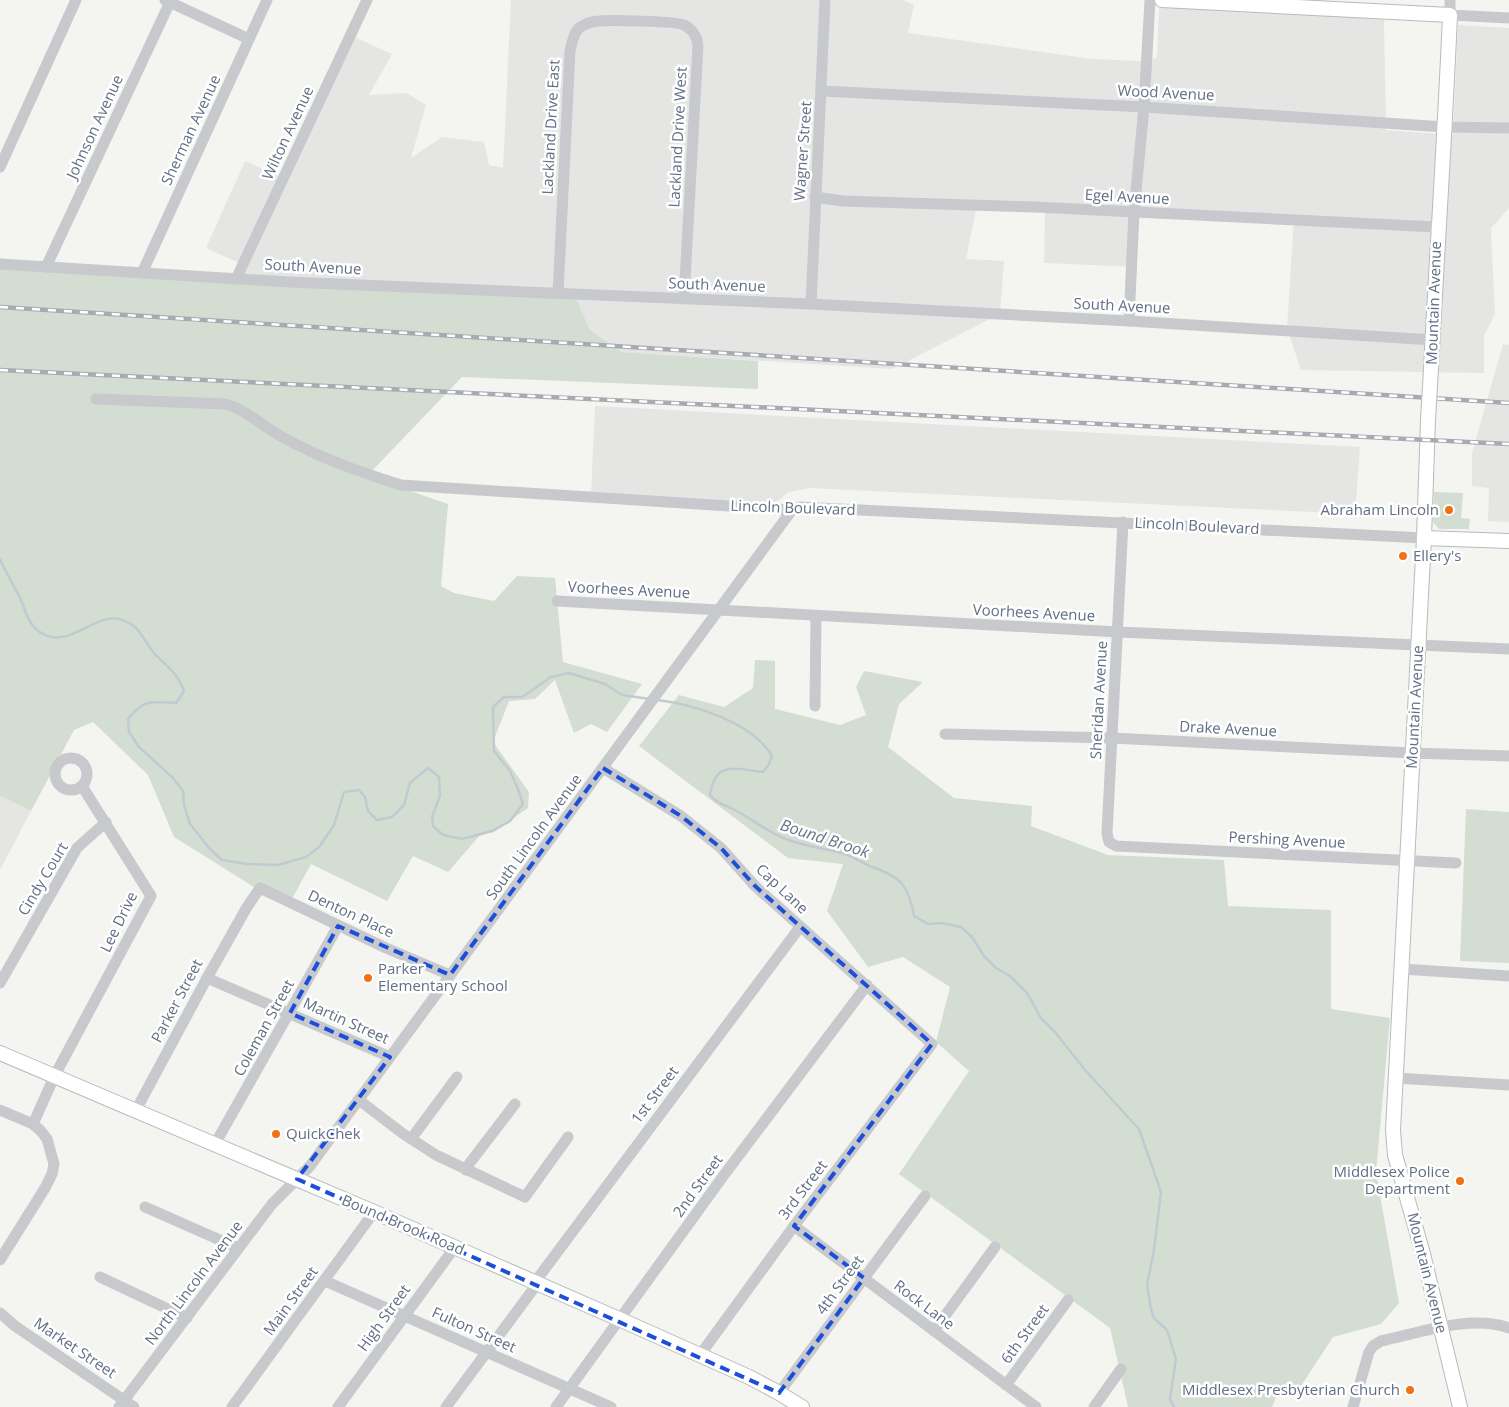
<svg xmlns="http://www.w3.org/2000/svg" width="1509" height="1407" font-family="'Open Sans',sans-serif">
<style>
.built{fill:#e5e6e4}
.green{fill:#d4ddd2}
.lines{fill:none;stroke-linecap:round;stroke-linejoin:round}
.stream{stroke:#c2cad1;stroke-width:2.5}
.major-casing{stroke:#b7babf;stroke-width:16}
.minor{stroke:#c7c9cd;stroke-width:11}
.major{stroke:#fff;stroke-width:14}
.rail-casing{stroke:#a6aab1;stroke-width:4.5}
.rail{stroke:#fff;stroke-width:2.5;stroke-dasharray:8;stroke-linecap:butt}
.major-bridge-casing{stroke:#b7babf;stroke-width:16;stroke-linecap:butt}
.major-bridge{stroke:#fff;stroke-width:14}
.marked{fill:none;stroke:#1d4ed8;stroke-width:4;stroke-dasharray:10 6;stroke-linejoin:round}
.poi-dot{fill:#f17115;stroke:#fff;stroke-width:2}
.labels{text-anchor:middle;stroke-width:5;stroke-linejoin:round;paint-order:stroke}
.street-label{font-size:15px;fill:#626f85;stroke:#fff}
.poi-label{font-size:15px;fill:#626f85;stroke:#fff;text-anchor:end}
.water-label{font-size:16px;font-style:italic;fill:#627789;stroke:#fff}
</style>
<rect width="100%" height="100%" fill="#f4f5f1"/>
<g class="built">
<path d="M511,0H903L914,5L908,33L1092,59L1139,61L1157,58L1159,8L1234,9L1384,17L1386,130L1453,135L1458,25L1509,28V208L1491,228L1495,314L1484,336V373L1301,370L1287,328L1294,219L1139,212L1136,267L1044,263L1045,208L977,205L966,259L1004,261L1000,314L892,369L622,352L590,330L574,293L240,276L244,265L206,248L245,161L287,180L354,37L392,54L369,95L407,93L426,105L411,158L442,137L484,142L489,165L503,168Z"/>
<path d="M1503,344L1509,345V522L1488,521L1489,488L1472,486V453Z"/>
<path d="M595,406L1360,447L1355,514L810,488L789,492L775,503L591,494Z"/>
<path d="M0,796L31,811L0,870Z"/>
</g>
<g class="green">
<path d="M0,264L574,293L590,330L622,352L758,361V389L462,377L367,476L448,504L441,586L454,593L494,601L517,576L555,578L563,662L642,684L607,732L591,724L574,733L555,680L535,699L509,701L493,742L529,792L528,808L494,832L481,834L448,872L413,856L387,901L311,864L292,899L267,895L174,837L148,775L93,722L74,730L31,811L0,796Z"/>
<path d="M1434,492L1463,493L1461,518L1470,519L1469,529H1439L1433,522Z"/>
<path d="M755,660L775,661V709L840,725L866,715L856,687L864,671L923,682L899,704L888,747L954,798L1032,806L1031,826L1108,855L1224,860L1228,906L1331,910V1009L1390,1018L1376,1172L1399,1303L1381,1324L1333,1337L1297,1392L1280,1387L1272,1407H1128L1110,1328L899,1174L969,1071L936,1042L950,987L903,957L868,967L827,911L843,864L788,858L639,746L679,695L724,707L753,688Z"/>
<path d="M1466,809L1509,812V963L1460,961Z"/>
</g>
<g class="lines">
<g class="stream">
<path d="M0,559C6,573 14,586 21,600C26,611 27,621 37,630C72,658 100,596 136,628C142,634 148,646 154,653C166,666 178,673 184,691L176,703C151,702 145,698 128,719L129,732L139,747L173,778L183,791L184,805L190,824L210,849L222,860L247,864L278,865L306,857L319,847L334,825L344,792L359,790L365,797L368,811L377,820L392,817L404,805L410,783L428,768L439,777L440,796L432,817L433,826L443,835L462,839L492,831L510,821L523,804L518,789L510,771L494,751L493,707L504,697H522L551,677L569,673L605,684L622,695L650,699"/>
<path d="M658,700C695,705 752,722 772,756L769,764L763,772C735,769 715,760 710,795C718,804 723,804 733,809C751,818 767,832 786,839C802,846 824,848 842,853C852,856 860,862 870,866C900,877 908,883 914,916L928,924L942,923L961,927L972,937L984,956L996,968L1010,976L1027,993L1041,1018L1055,1032L1085,1070L1139,1129L1161,1192L1154,1250L1147,1285L1151,1309L1154,1318L1167,1330L1176,1359L1170,1399L1174,1407"/>
</g>
<g class="major-casing">
<g id="major">
<path d="M1162,0L1450,15C1445,133 1437,251 1431,369"/>
<path d="M1428,420L1424,538L1393,1130L1395,1155L1423,1254L1460,1407"/>
<path d="M1424,538L1509,541"/>
<path d="M0,1053L374,1212L619,1319L749,1377L779,1393L802,1407"/>
</g>
</g>
<g class="minor">
<path d="M165,0L249,39"/>
<path d="M1450,0V15L1509,18"/>
<path d="M822,91L1144,107L1445,127L1509,128"/>
<path d="M0,167L76,0"/>
<path d="M815,197L843,201L1035,207L1437,227"/>
<path d="M0,264L289,282L811,304L1129,321L1433,340"/>
<path d="M46,267L171,0"/>
<path d="M142,273L267,0"/>
<path d="M236,279L367,0"/>
<path d="M558,293L570,51C572,43 573,35 578,29C584,24 592,21 600,21C611,20 677,21 684,25C694,30 697,37 698,46L684,299"/>
<path d="M811,304L825,0"/>
<path d="M1129,321L1134,212L1144,107L1150,0"/>
<path d="M96,399L225,404C246,409 263,427 282,437C320,458 360,472 401,485L792,510L800,507L1424,538"/>
<path d="M1123,522L1107,833L1109,842L1116,846L1456,863"/>
<path d="M557,601L1118,632L1509,649"/>
<path d="M815,706L816,617"/>
<path d="M945,734L1112,738L1412,753L1509,756"/>
<circle cx="71" cy="774" r="16"/>
<path d="M603,768L681,816L721,848L755,886L932,1044L794,1226L700,1355"/>
<path d="M1402,969L1509,976"/>
<path d="M207,978L390,1057"/>
<path d="M0,983L77,848L106,822"/>
<path d="M1396,1078L1509,1085"/>
<path d="M359,1100L402,1133L436,1155L525,1197L568,1137"/>
<path d="M0,1110L33,1124L41,1131L47,1139L54,1164L52,1174L45,1188L0,1260"/>
<path d="M136,1110L207,978L247,907L260,888L386,948L450,975"/>
<path d="M33,1124L55,1075L151,896L82,786"/>
<path d="M411,1139L457,1077"/>
<path d="M215,1144L338,926"/>
<path d="M466,1170L469,1164L515,1104"/>
<path d="M145,1207L238,1248"/>
<path d="M794,1226L1036,1407"/>
<path d="M100,1277L187,1318"/>
<path d="M325,1281L611,1407"/>
<path d="M535,1282L800,927"/>
<path d="M0,1313L15,1326L134,1407"/>
<path d="M934,1331L995,1247"/>
<path d="M1006,1385L1068,1300"/>
<path d="M779,1393L925,1196"/>
<path d="M119,1407L272,1204L310,1166L792,510"/>
<path d="M232,1407L374,1212"/>
<path d="M338,1407L455,1247"/>
<path d="M446,1407L537,1284"/>
<path d="M556,1407L724,1175L867,985"/>
<path d="M1094,1407L1121,1369"/>
<path d="M1353,1407L1369,1352L1373,1346L1381,1341C1419,1333 1471,1314 1509,1328"/>
</g>
<use href="#major" class="major"/>
<g class="rail-casing">
<g id="rail">
<path d="M0,307L1509,403"/>
<path d="M0,370L1509,444"/>
</g>
</g>
<use href="#rail" class="rail"/>
<g class="major-bridge-casing">
<path id="major-bridge" d="M1428,420L1431,369"/>
</g>
<use href="#major-bridge" class="major-bridge"/>
</g>
<path class="marked" d="M603,768L681,816L721,848L755,886L932,1044L794,1226L864,1278L779,1393L297,1179L390,1057L290,1013L338,926L450,975Z"/>
<g class="poi-dot">
<circle cx="1449" cy="510" r="5"/>
<circle cx="1403" cy="556" r="5"/>
<circle cx="368" cy="978" r="5"/>
<circle cx="276" cy="1134" r="5"/>
<circle cx="1460" cy="1181" r="5"/>
<circle cx="1410" cy="1390" r="5"/>
</g>
<g class="labels">
<g class="street-label">
<text transform="translate(1166 93) rotate(3)" y="5">Wood Avenue</text>
<text transform="translate(95 127) rotate(-65)" y="5">Johnson Avenue</text>
<text transform="translate(551 127) rotate(-87)" y="5">Lackland Drive East</text>
<text transform="translate(191 130) rotate(-65)" y="5">Sherman Avenue</text>
<text transform="translate(288 133) rotate(-65)" y="5">Wilton Avenue</text>
<text transform="translate(678 137) rotate(-87)" y="5">Lackland Drive West</text>
<text transform="translate(803 151) rotate(-86)" y="5">Wagner Street</text>
<text transform="translate(1127 197) rotate(3)" y="5">Egel Avenue</text>
<text transform="translate(313 267) rotate(3)" y="5">South Avenue</text>
<text transform="translate(717 285) rotate(2)" y="5">South Avenue</text>
<text transform="translate(1434 303) rotate(-88)" y="5">Mountain Avenue</text>
<text transform="translate(1122 306) rotate(3)" y="5">South Avenue</text>
<text transform="translate(793 508) rotate(2)" y="5">Lincoln Boulevard</text>
<text transform="translate(1197 526) rotate(3)" y="5">Lincoln Boulevard</text>
<text transform="translate(629 590) rotate(3)" y="5">Voorhees Avenue</text>
<text transform="translate(1034 613) rotate(3)" y="5">Voorhees Avenue</text>
<text transform="translate(1099 700) rotate(-87)" y="5">Sheridan Avenue</text>
<text transform="translate(1415 707) rotate(-87)" y="5">Mountain Avenue</text>
<text transform="translate(1228 729) rotate(3)" y="5">Drake Avenue</text>
<text transform="translate(534 837) rotate(-54)" y="5">South Lincoln Avenue</text>
<text transform="translate(1287 840) rotate(3)" y="5">Pershing Avenue</text>
<text transform="translate(43 879) rotate(-59)" y="5">Cindy Court</text>
<text transform="translate(782 889) rotate(43)" y="5">Cap Lane</text>
<text transform="translate(351 914) rotate(25)" y="5">Denton Place</text>
<text transform="translate(119 922) rotate(-64)" y="5">Lee Drive</text>
<text transform="translate(177 1001) rotate(-62)" y="5">Parker Street</text>
<text transform="translate(346 1021) rotate(24)" y="5">Martin Street</text>
<text transform="translate(264 1028) rotate(-61)" y="5">Coleman Street</text>
<text transform="translate(655 1095) rotate(-53)" y="5">1st Street</text>
<text transform="translate(698 1186) rotate(-54)" y="5">2nd Street</text>
<text transform="translate(803 1190) rotate(-53)" y="5">3rd Street</text>
<text transform="translate(403 1225) rotate(23)" y="5">Bound Brook Road</text>
<text transform="translate(1427 1273) rotate(76)" y="5">Mountain Avenue</text>
<text transform="translate(194 1283) rotate(-53)" y="5">North Lincoln Avenue</text>
<text transform="translate(840 1285) rotate(-54)" y="5">4th Street</text>
<text transform="translate(291 1301) rotate(-54)" y="5">Main Street</text>
<text transform="translate(924 1305) rotate(37)" y="5">Rock Lane</text>
<text transform="translate(384 1318) rotate(-54)" y="5">High Street</text>
<text transform="translate(474 1330) rotate(24)" y="5">Fulton Street</text>
<text transform="translate(1025 1334) rotate(-54)" y="5">6th Street</text>
<text transform="translate(75 1348) rotate(34)" y="5">Market Street</text>
</g>
<g class="poi-label">
<text x="1439" y="515">Abraham Lincoln</text>
<text x="1413" y="561" text-anchor="start">Ellery's</text>
<text x="378" y="974" text-anchor="start">Parker<tspan x="378" dy="17">Elementary School</tspan></text>
<text x="286" y="1139" text-anchor="start">QuickChek</text>
<text x="1450" y="1177">Middlesex Police<tspan x="1450" dy="17">Department</tspan></text>
<text x="1400" y="1395">Middlesex Presbyterian Church</text>
</g>
<g class="water-label">
<text transform="translate(825 838) rotate(18)" y="6">Bound Brook</text>
</g>
</g>
</svg>
